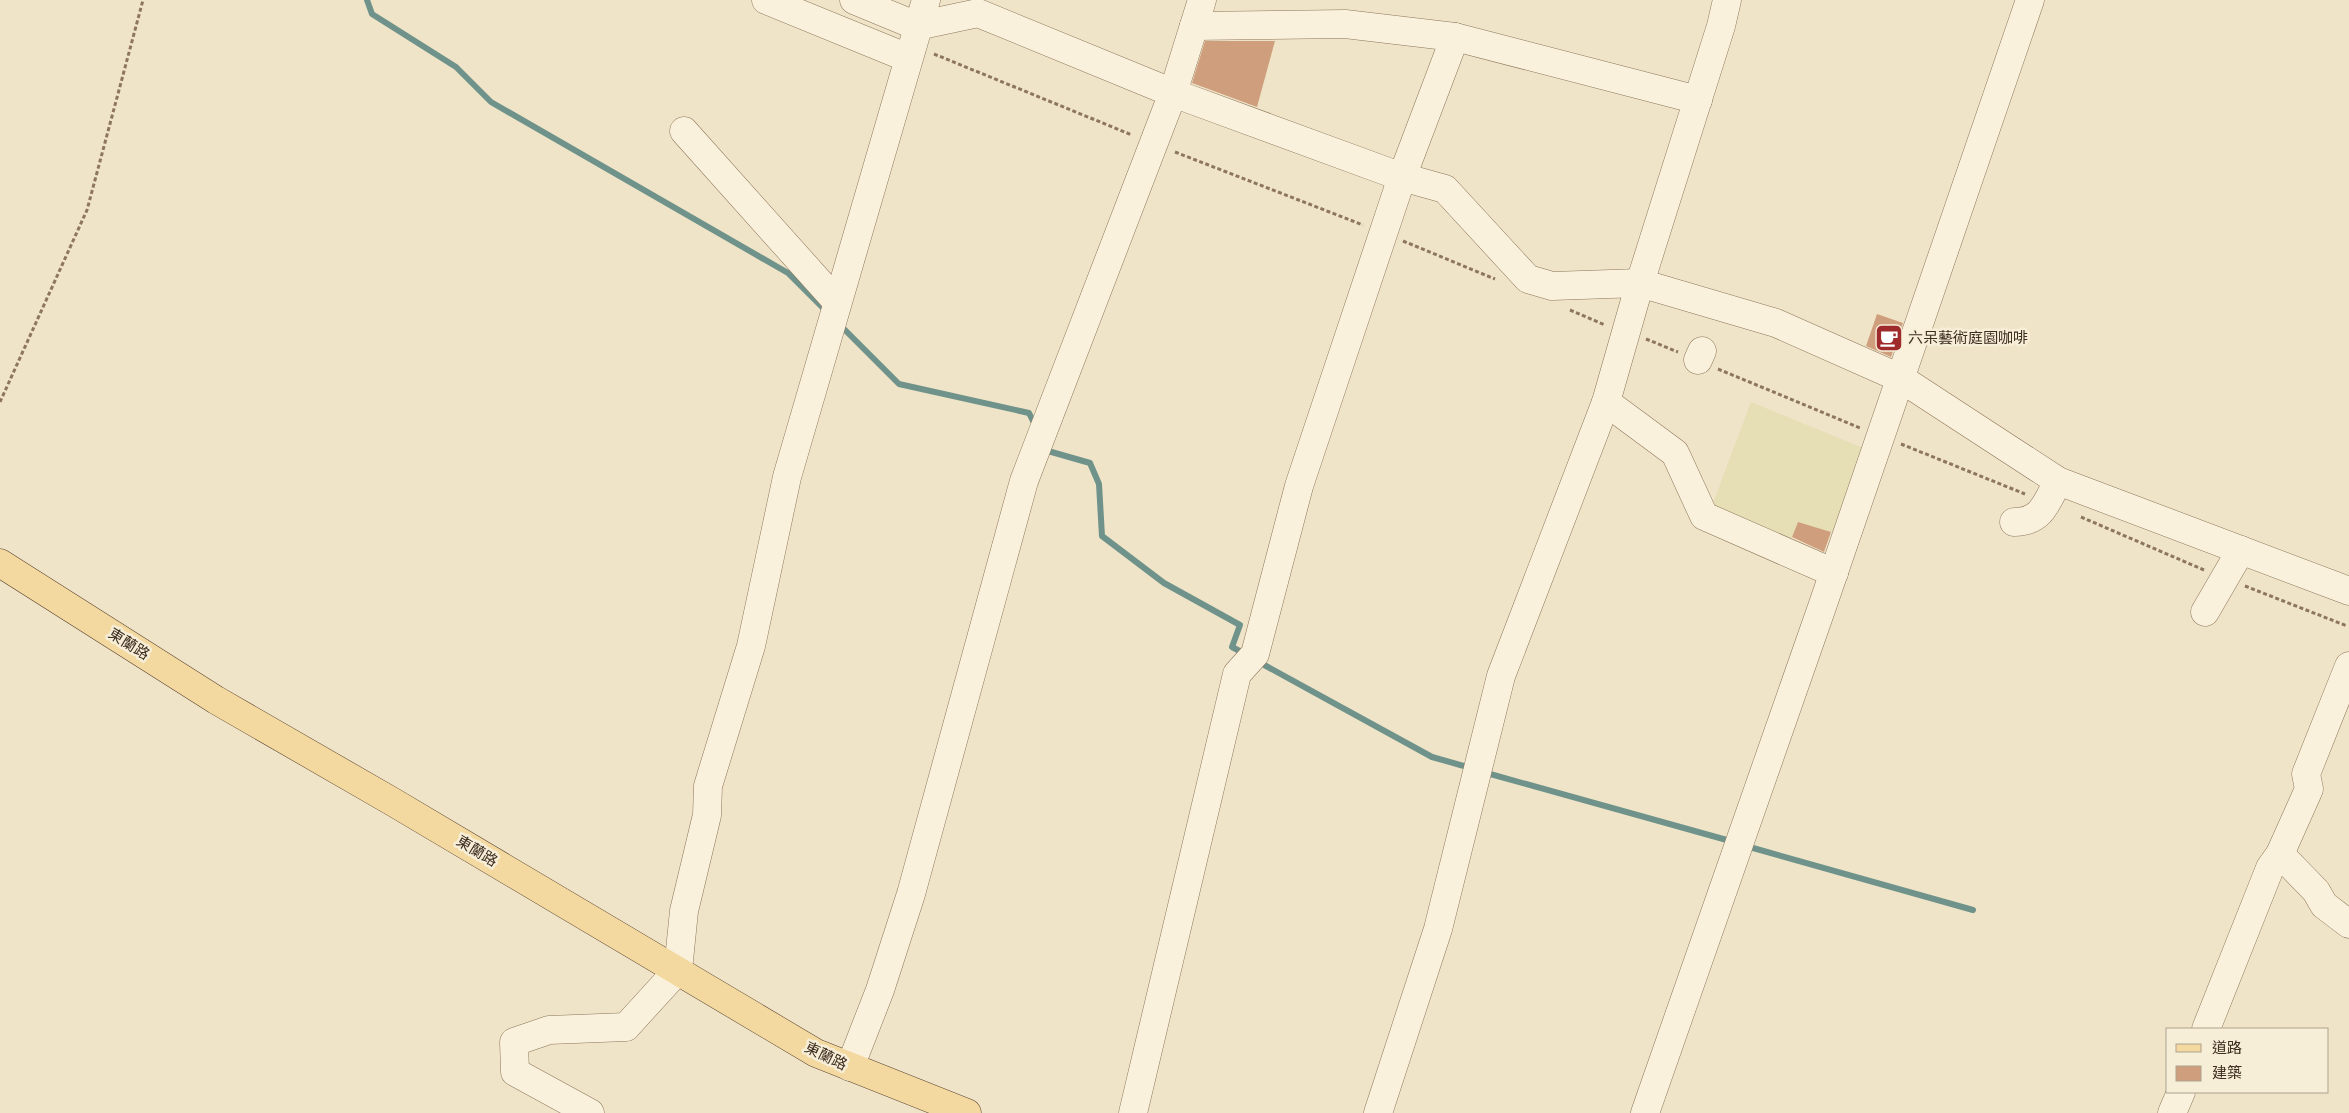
<svg xmlns="http://www.w3.org/2000/svg" width="2349" height="1113" font-family="'PT Serif','Noto Sans TC',serif">
<style>
.farmland{fill:#e6deb5}
.lines{fill:none;stroke-linecap:round;stroke-linejoin:round}
.stream{stroke:#6f938a;stroke-width:6}
.building{fill:#cf9f7d}
.minor-casing{stroke:#8d765c;stroke-width:29}
.major-casing{stroke:#5b4430;stroke-width:29}
.path{stroke:#8d765c;stroke-width:3;stroke-dasharray:4 2.5;stroke-linecap:butt}
.minor{stroke:#faf1dc;stroke-width:28}
.major{stroke:#f3d9a0;stroke-width:28}
.labels{text-anchor:middle;stroke-width:5;stroke-linejoin:round;paint-order:stroke}
.poi-label{font-size:15px;fill:#3d2e20;stroke:#f7eed8;text-anchor:start}
.street-label{font-size:15px;fill:#3d2e20;stroke:#f7eed8}
</style>
<rect width="100%" height="100%" fill="#f0e4c8"/>
<path class="farmland" d="M1751,402L1868,450L1838,534L1798,522L1788,546L1710,511Z"/>
<g class="lines">
<g class="stream">
<path d="M367,0L372,14L456,67L491,102L788,273L827,312"/>
<path d="M840,325L899,384L1029,413L1036,427"/>
<path d="M1046,447L1048,451L1090,463L1099,484L1102,536L1164,583L1240,625L1232,647L1247,655"/>
<path d="M1257,661L1432,757L1471,768"/>
<path d="M1483,772L1734,842"/>
<path d="M1746,846L1973,910"/>
</g>
</g>
<g class="building">
<path d="M1205,41H1275L1257,107L1192,83Z"/>
<path d="M1877,314L1903,323L1891,357L1866,346Z"/>
<path d="M1798,522L1831,532L1824,552L1792,537Z"/>
</g>
<g class="lines">
<g class="minor-casing">
<g id="minor">
<path d="M766,0L908,58"/>
<path d="M854,0L917,26L978,13L1173,93L1402,177L1445,189L1528,279L1552,286L1640,283L1776,323L1900,378L2058,481L2349,591"/>
<path d="M1194,26L1345,24L1455,37L1698,100"/>
<path d="M684,131L837,302"/>
<path d="M1698,360L1702,351"/>
<path d="M1606,402L1675,453L1704,516L1834,573"/>
<path d="M2014,522C2042,522 2046,503 2058,481"/>
<path d="M2205,612L2241,550"/>
<path d="M2280,854L2316,891L2324,905L2349,924"/>
<path d="M2206,1029L2270,868L2280,854L2309,789L2306,774L2349,666"/>
<path d="M850,1067L880,990L911,894L1024,481L1173,93L1202,0"/>
<path d="M590,1113L515,1072L514,1042L549,1030L626,1027L678,970L684,911L707,815L708,786L751,646L787,477L926,0"/>
<path d="M1133,1113L1237,674L1255,654L1299,486L1402,177L1455,37"/>
<path d="M1378,1113L1438,929L1501,676L1606,402L1640,283L1721,26L1727,0"/>
<path d="M1645,1113L1822,607L2030,0"/>
<path d="M2172,1113L2181,1092"/>
</g>
</g>
<g class="major-casing">
<path id="major" d="M0,563L216,700L393,802L816,1053L967,1113"/>
</g>
<g class="path">
<path d="M934,54L1132,135"/>
<path d="M1175,152L1363,225"/>
<path d="M1403,241L1495,279"/>
<path d="M1570,310L1605,325"/>
<path d="M1646,339L1678,352"/>
<path d="M1718,369L1860,428"/>
<path d="M0,402L87,210L143,0"/>
<path d="M1901,444L2025,494"/>
<path d="M2081,517L2204,570"/>
<path d="M2245,586L2347,626"/>
</g>
<use href="#minor" class="minor"/>
<use href="#major" class="major"/>
</g>
<defs>
<g id="cafe-square" transform="scale(1.4375)"><rect x="-9" y="-9" width="18" height="18" rx="4" fill="#9e2a2b" stroke="#f7eed8"/><path d="M-5.5-4.5H6V0H3Q3 3.5 0 3.5H-2.5Q-5.5 3.5-5.5 0ZM3-3.2v2h1.7v-2ZM-6 4.5H4V6H-6Z" fill="#fff"/></g>
</defs>
<g fill-rule="evenodd">
<use href="#cafe-square" x="1889" y="338"/>
</g>
<g class="labels">
<g class="poi-label">
<text x="1908" y="343">六呆藝術庭園咖啡</text>
</g>
<g class="street-label">
<text transform="translate(129 644) rotate(32)" y="5">東蘭路</text>
<text transform="translate(477 851) rotate(31)" y="5">東蘭路</text>
<text transform="translate(826 1056) rotate(26)" y="5">東蘭路</text>
</g>
</g>
<rect x="2166" y="1028" width="162" height="65" fill="#f7eed8" stroke="#ada18e"/>
<rect x="2176" y="1044" width="25" height="8" fill="#f3d9a0" stroke="#ada18e"/>
<text x="2212" y="1053" font-size="15" fill="#3d2e20">道路</text>
<rect x="2176" y="1066" width="25" height="15" fill="#cf9f7d" stroke="#ada18e"/>
<text x="2212" y="1078" font-size="15" fill="#3d2e20">建築</text>
</svg>
